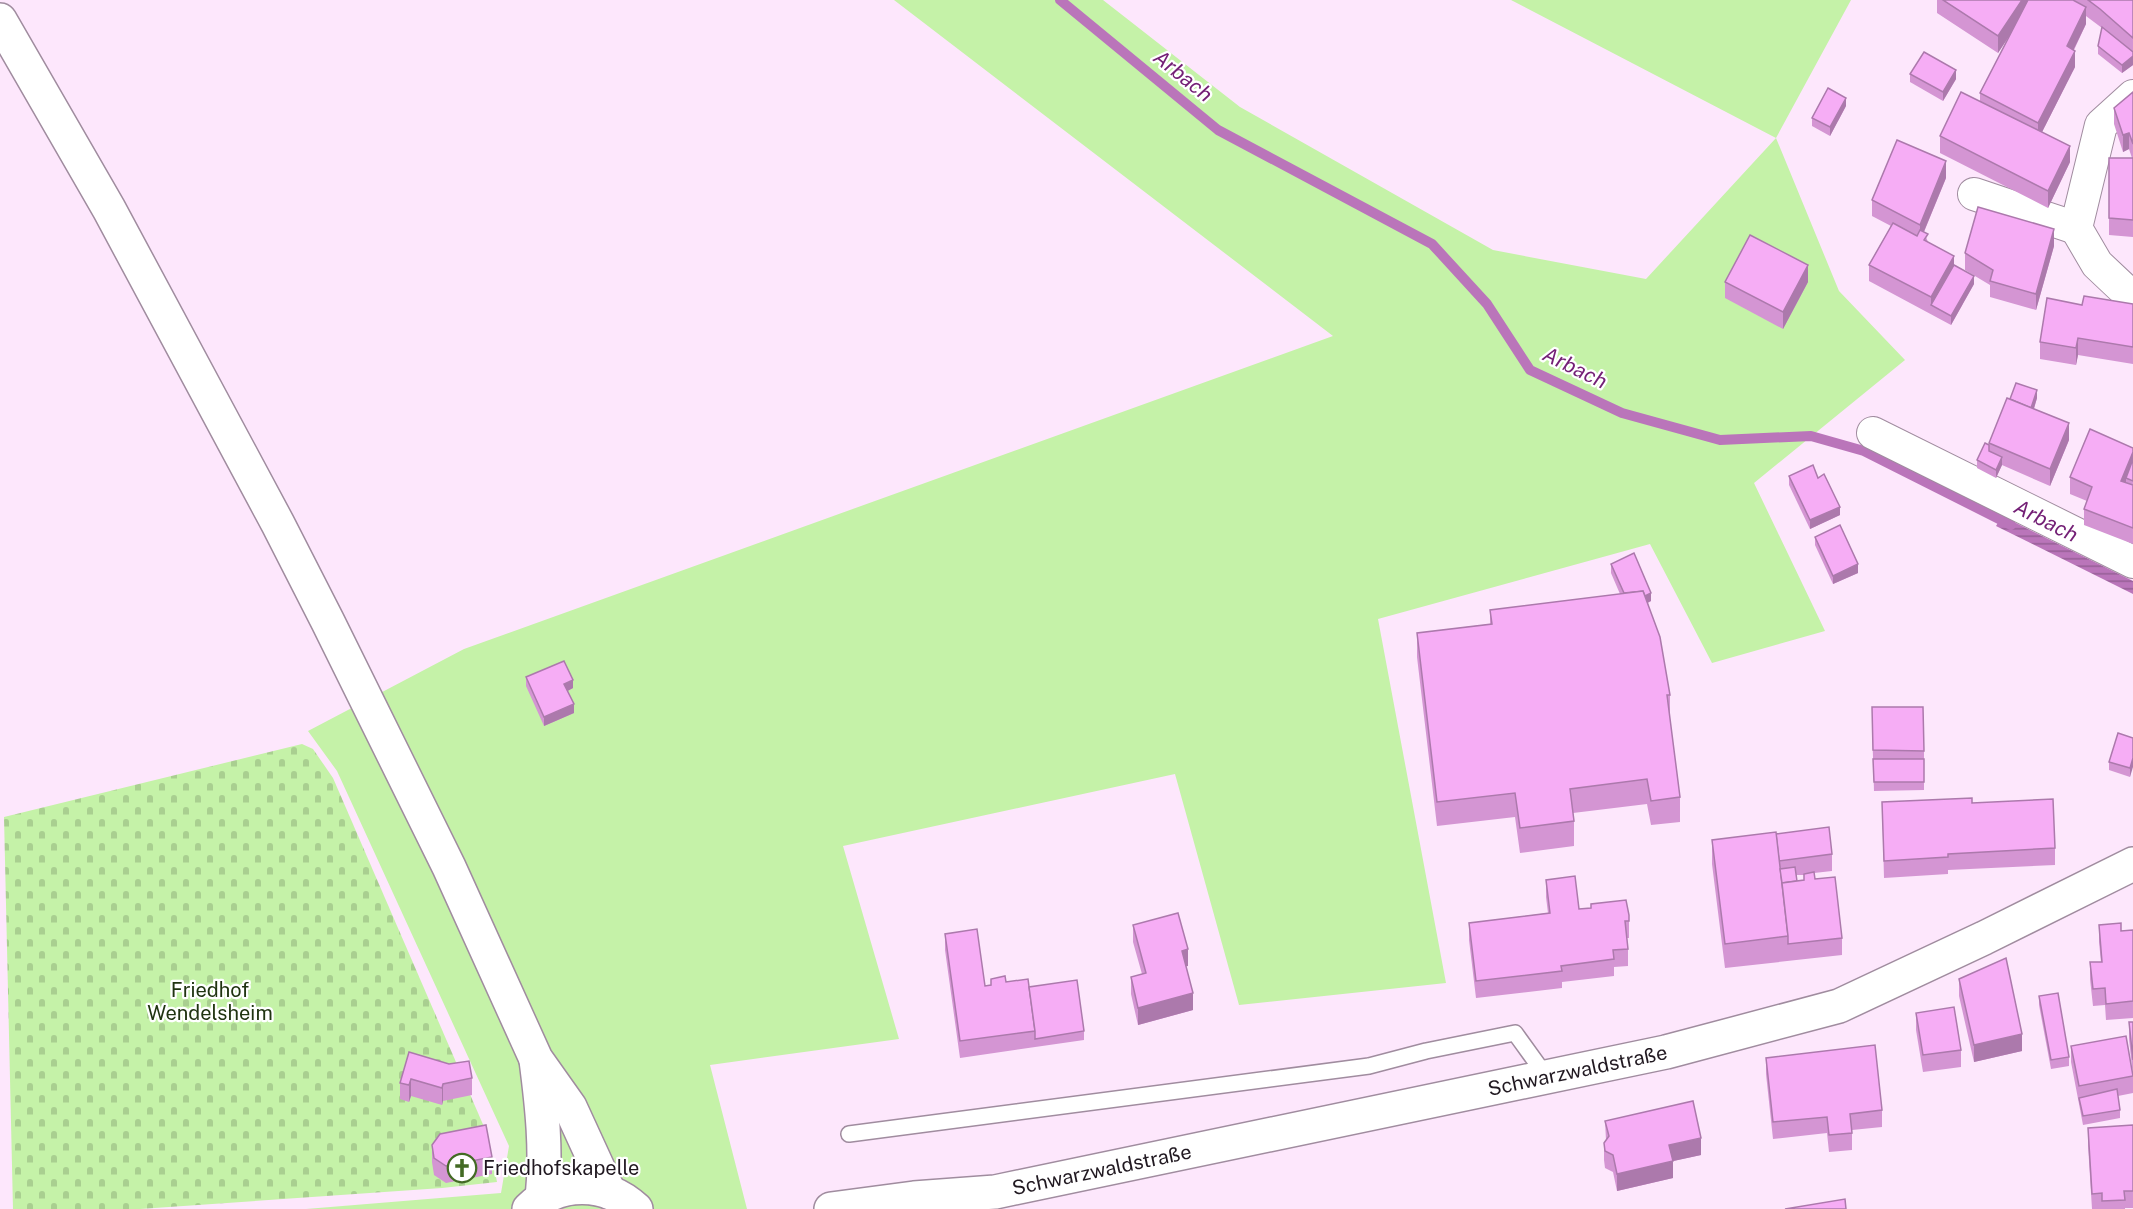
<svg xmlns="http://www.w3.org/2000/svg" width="2133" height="1209" font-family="'Public Sans',sans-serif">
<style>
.green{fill:#c5f2a8}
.cemetery{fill:url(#cemetery-stones)}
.water{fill:url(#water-rules)}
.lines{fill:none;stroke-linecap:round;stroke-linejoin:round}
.stream{stroke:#ba75ba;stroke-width:10}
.service-casing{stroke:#a08c9f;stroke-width:18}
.minor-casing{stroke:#a08c9f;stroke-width:34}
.tertiary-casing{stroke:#a08c9f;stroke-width:36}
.service{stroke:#fff;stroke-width:15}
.minor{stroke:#fff;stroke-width:32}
.tertiary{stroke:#fff;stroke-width:33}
.wall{fill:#d495d3;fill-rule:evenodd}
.shaded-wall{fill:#ac79ac}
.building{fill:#f6adf5;stroke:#ac79ac;stroke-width:1.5}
.labels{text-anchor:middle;stroke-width:4.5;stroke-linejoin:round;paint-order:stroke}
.park-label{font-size:20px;fill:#203411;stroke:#fff}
.street-label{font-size:20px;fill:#211921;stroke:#fff}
.poi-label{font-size:20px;fill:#211921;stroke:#fff;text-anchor:start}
.water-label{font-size:21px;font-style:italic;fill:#742076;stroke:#fff}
</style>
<defs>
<pattern id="cemetery-stones" width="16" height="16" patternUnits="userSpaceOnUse" patternTransform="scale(1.5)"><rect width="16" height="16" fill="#c5f2a8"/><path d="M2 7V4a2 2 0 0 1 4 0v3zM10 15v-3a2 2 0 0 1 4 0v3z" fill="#a9cf90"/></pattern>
<pattern id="water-rules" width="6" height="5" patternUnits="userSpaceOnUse" patternTransform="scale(1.5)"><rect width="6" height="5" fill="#ba75ba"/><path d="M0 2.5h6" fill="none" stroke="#975f97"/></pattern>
</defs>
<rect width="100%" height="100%" fill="#fde7fc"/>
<path class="green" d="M894,0H1103L1240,107L1493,250L1646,279L1776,138L1511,0H1851L1776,138L1839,291L1905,360L1754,483L1825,631L1712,663L1650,544L1378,619L1446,983L1239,1005L1175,774L843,846L899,1039L710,1065L747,1209H306L501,1193L509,1146L337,771L308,731L464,649L1333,336Z"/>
<path class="cemetery" d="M302,744L313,749L333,778L488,1136L497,1182L442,1188L140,1209H13L4,817Z"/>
<path class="water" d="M2002,516L2133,581V594L1996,526Z"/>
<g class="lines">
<path class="stream" d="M1060,0L1218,130L1432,244L1487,304L1530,370L1622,413L1720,440L1811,436L1864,451L2011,525"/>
<g class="service-casing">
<path id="service" d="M849,1134L1369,1066L1426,1051L1515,1033L1546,1076"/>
</g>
<g class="minor-casing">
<g id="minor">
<path d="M2133,96L2101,125L2076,228L2097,264L2133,298"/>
<path d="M1974,194L2076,228"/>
<path d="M1873,433L2133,562"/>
</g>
</g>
<g class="tertiary-casing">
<g id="tertiary">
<path d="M0,20L109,209L278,524L328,622L449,867L536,1059L570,1107L609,1192"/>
<path d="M536,1060C542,1106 547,1152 542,1199"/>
<path d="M529,1209C559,1180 606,1181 636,1209"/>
<path id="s1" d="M831,1209L914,1198L995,1192L1666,1052L1839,1006L1984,938L2133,864"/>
</g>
</g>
<use href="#service" class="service"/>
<use href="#minor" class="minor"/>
<use href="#tertiary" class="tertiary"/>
</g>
<g class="wall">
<path d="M1937,0H2027V2L2028,0H2133V65L2122,73L2098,54V46L2102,28L2086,16V24L2074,50L2075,67L2042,132L2070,162L2048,208L1940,153V136L1980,101V93L2010,35L1998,53L1937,13Z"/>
<path d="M1910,74L1956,79L1943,101L1910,82Z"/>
<path d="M2133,92V237L2109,235V158H2132L2129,149L2123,152L2114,124V108Z"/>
<path d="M1846,106L1830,136L1812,126V118Z"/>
<path d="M1946,178L1924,232L1928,242L1974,284L1951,325L1869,281V265L1891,226L1872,216V200Z"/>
<path d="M2054,246L2036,310L1990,297V285L1965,270V253Z"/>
<path d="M1725,282H1808L1783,329L1725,298Z"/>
<path d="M2133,304V364L2078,355L2076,365L2040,359V342L2082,305Z"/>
<path d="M2037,398L2034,409L2069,440L2050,486L2002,465L1996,478L1977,468V460L1989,445V443L2010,399Z"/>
<path d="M2133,448V544L2084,525V509L2087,501L2070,494V477Z"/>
<path d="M1789,476L1818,478L1840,515L1810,529L1789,485Z"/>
<path d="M1815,537L1858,573L1833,584L1815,545Z"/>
<path d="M1611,564L1651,601L1648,603L1670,695V719L1680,797V822L1651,825L1647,804L1573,813L1574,821V846L1520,853L1515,817L1437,826L1417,657V633L1490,624V610L1620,594L1611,573Z"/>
<path d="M526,677L573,688L567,691L574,713L544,726L526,686Z"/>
<path d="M1872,724L1924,751V790L1874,791Z"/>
<path d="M2133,738L2130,777L2109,770V762Z"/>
<path d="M1882,802L1972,803L2055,848V865L1948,870V874L1884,878Z"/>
<path d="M1776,834L1832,854V871L1814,873L1815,879L1842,938V955L1725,968L1712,864V840ZM1796,875H1804V880L1797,881Z"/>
<path d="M1546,880L1579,909L1629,921V938H1627L1628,949V966L1614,967V976L1562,982V988L1476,998L1469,940V923L1548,913L1546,897Z"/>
<path d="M1133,925L1188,966H1186L1193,1010L1138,1025L1131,994V977L1142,974L1133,942Z"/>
<path d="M2099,925L2121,931L2133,930V1018L2106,1020L2105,1005L2093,1006L2090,979V962H2101L2099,942Z"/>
<path d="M945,934L985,986L991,985V979L1029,987L1084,1031V1040L960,1058L945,950Z"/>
<path d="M1959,979L2022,1051L1974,1062L1959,996Z"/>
<path d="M2039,996L2069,1057V1066L2051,1069L2039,1005Z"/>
<path d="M1916,1013L1961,1050V1067L1923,1072L1916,1030Z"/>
<path d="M2129,1022H2133V1076L2129,1039Z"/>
<path d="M2071,1046L2133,1076V1093L2118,1096L2120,1110V1118L2083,1125L2071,1062Z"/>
<path d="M409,1052L472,1078V1095L443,1101L442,1105L411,1096L409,1102L400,1099V1083Z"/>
<path d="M1766,1058L1882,1110V1127L1852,1130V1150L1829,1152L1827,1133L1773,1139L1766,1074Z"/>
<path d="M1605,1121L1701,1155L1673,1161V1178L1617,1191L1613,1172L1605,1168L1604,1160V1143L1606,1140Z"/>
<path d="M2133,1125V1208H2125V1209H2092L2088,1145V1128Z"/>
<path d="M432,1145L492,1157V1174L446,1183L434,1175L432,1162Z"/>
</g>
<g class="shaded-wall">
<path d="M2022,0H2027V9L1998,53V36Z"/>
<path d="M2086,7V24L2067,63V46Z"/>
<path d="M2075,51V67L2038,140V123Z"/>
<path d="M2133,56V65L2122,73V65Z"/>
<path d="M1956,70V79L1943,101V92Z"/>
<path d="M1846,98V106L1830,136V127Z"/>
<path d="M2129,133V149L2123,152V135Z"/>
<path d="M2070,146V162L2048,208V191Z"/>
<path d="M1946,161V178L1920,241V225Z"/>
<path d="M2054,229V246L2036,310V294Z"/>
<path d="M1954,256V273L1931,305V297Z"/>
<path d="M1808,265V282L1783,329V312Z"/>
<path d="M1974,276V284L1951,325V316Z"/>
<path d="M2078,338V355L2076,365V348Z"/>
<path d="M2037,390V398L2029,424V416Z"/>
<path d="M2069,423V440L2050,486V469Z"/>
<path d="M2133,452V468L2126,478V486L2121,481Z"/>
<path d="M2002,457V465L1996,478V470Z"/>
<path d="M1840,507V515L1810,529V520Z"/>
<path d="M1858,564V573L1833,584V576Z"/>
<path d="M1651,593V601L1628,611V603Z"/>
<path d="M573,680V688L564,693V684Z"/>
<path d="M574,704V713L544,726V717Z"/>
<path d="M2133,758V767L2130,777V768Z"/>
<path d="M1188,949V966L1182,967V951Z"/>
<path d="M1193,993V1010L1138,1025V1008Z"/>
<path d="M2022,1034V1051L1974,1062V1045Z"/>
<path d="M411,1079V1096L409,1102V1085Z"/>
<path d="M443,1084V1101L442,1105V1088Z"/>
<path d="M1701,1138V1155L1669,1162V1145Z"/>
<path d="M1673,1161V1178L1617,1191V1174Z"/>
</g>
<g class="building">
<path d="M1943,0H2022L1998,36Z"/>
<path d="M2028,0H2073L2086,7L2067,46L2075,51L2038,123L1980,93Z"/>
<path d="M2088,0H2133V38L2100,9Z"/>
<path d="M2102,27L2133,52V56L2122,65L2098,46Z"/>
<path d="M1924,52L1956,70L1943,92L1910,74Z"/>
<path d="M1828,88L1846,98L1830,127L1812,118Z"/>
<path d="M1961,92L2070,146L2048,191L1940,136Z"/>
<path d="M2133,92V144L2129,133L2123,135L2114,108Z"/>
<path d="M1897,140L1946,161L1920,225L1872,200Z"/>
<path d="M2109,158H2133V220L2109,218Z"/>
<path d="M1978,207L2054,229L2036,294L1990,281L1993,270L1965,253Z"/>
<path d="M1893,223L1917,236L1920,230L1928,234L1924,240L1954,256L1931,297L1869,265Z"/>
<path d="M1750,235L1808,265L1783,312L1725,282Z"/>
<path d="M1954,265L1974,276L1951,316L1931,305Z"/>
<path d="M2084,296L2133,304V347L2078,338L2076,348L2040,342L2047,298L2082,305Z"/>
<path d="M2016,383L2037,390L2031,408L2010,399Z"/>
<path d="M2007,398L2069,423L2050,469L1989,443Z"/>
<path d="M2090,429L2133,448V452L2121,481L2133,485V528L2084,509L2092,487L2070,477Z"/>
<path d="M1985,443L1989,445V451L2002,457L1996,470L1977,460Z"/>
<path d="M2133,459V481L2126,478Z"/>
<path d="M1813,465L1818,478L1824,474L1840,507L1810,520L1789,476Z"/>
<path d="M1840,525L1858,564L1833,576L1815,537Z"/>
<path d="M1634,553L1651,593L1645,596L1643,591L1624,593L1611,564Z"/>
<path d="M1643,591L1660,637L1670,695H1667L1680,797L1651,801L1647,779L1570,789L1574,821L1520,828L1515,793L1437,802L1417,633L1492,624L1490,610Z"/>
<path d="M564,661L573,680L564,684L574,704L544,717L526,677Z"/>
<path d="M1872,707H1923L1924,751L1873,750Z"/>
<path d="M2118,733L2133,738V758L2130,768L2109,762Z"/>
<path d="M1873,759H1924V782H1874Z"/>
<path d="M1972,798V803L2053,799L2055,848L1948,854V857L1884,861L1882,802Z"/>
<path d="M1829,827L1832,854L1779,861L1776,834Z"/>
<path d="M1776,832L1788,936L1725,944L1712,840Z"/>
<path d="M1795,867L1797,881L1782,883L1780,869Z"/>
<path d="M1814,872L1815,879L1835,877L1842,938L1788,944V936L1782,883L1804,880V874Z"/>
<path d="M1575,876L1579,909L1591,908V904L1626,900L1629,915V921H1625L1628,949L1613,950L1614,959L1561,966L1562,971L1476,981L1469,923L1550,913L1546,880Z"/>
<path d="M1178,913L1188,949L1182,951L1193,993L1138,1008L1131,977L1146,973L1133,925Z"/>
<path d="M2121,923V931L2133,930V1001L2106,1004L2105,988L2093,989L2090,962H2102L2099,925Z"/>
<path d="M977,929L985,986L991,985V979L1005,976L1006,982L1028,979L1035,1031L960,1041L945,934Z"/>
<path d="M2006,958L2022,1034L1974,1045L1959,979Z"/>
<path d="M1077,980L1084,1031L1035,1039V1031L1029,987Z"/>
<path d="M2058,993L2069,1057L2051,1060L2039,996Z"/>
<path d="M1954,1007L1961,1050L1923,1055L1916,1013Z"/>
<path d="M2129,1022H2133V1060Z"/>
<path d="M2126,1036L2133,1076L2079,1086L2071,1046Z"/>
<path d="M1875,1045L1882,1110L1850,1114L1852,1133L1829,1135L1827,1117L1773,1122L1766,1058Z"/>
<path d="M409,1052L449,1064L469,1061L472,1078L443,1084L442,1088L411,1079L409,1085L400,1083Z"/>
<path d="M2117,1089L2120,1110L2083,1116L2079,1098Z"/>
<path d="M1693,1101L1701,1138L1669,1145L1673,1161L1617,1174L1613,1155L1605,1151L1604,1143L1609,1136L1605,1121Z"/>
<path d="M486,1125L492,1157L446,1166L434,1158L432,1145L440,1134Z"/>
<path d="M2133,1125V1191H2124L2125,1200L2102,1201V1193L2092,1194L2088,1128Z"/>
<path d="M1845,1199L1846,1209H1785Z"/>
</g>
<defs>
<g id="church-ring" transform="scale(1.5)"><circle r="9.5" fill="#fff" stroke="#436a24" stroke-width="1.5"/><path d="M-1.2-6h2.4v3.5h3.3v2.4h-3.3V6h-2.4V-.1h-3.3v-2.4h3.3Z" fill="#436a24"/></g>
</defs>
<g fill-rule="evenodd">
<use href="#church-ring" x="462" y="1168"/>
</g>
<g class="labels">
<g class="park-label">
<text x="210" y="997">Friedhof<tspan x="210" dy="23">Wendelsheim</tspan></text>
</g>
<g class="street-label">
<text dy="7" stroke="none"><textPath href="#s1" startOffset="760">Schwarzwaldstraße</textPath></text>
<text dy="7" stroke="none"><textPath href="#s1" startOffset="274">Schwarzwaldstraße</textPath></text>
</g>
<g class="poi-label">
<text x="483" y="1175">Friedhofskapelle</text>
</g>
<g class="water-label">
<text transform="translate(1183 76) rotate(39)" y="7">Arbach</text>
<text transform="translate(1575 368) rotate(26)" y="7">Arbach</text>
<text transform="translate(2046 521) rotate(27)" y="7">Arbach</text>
</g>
</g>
</svg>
